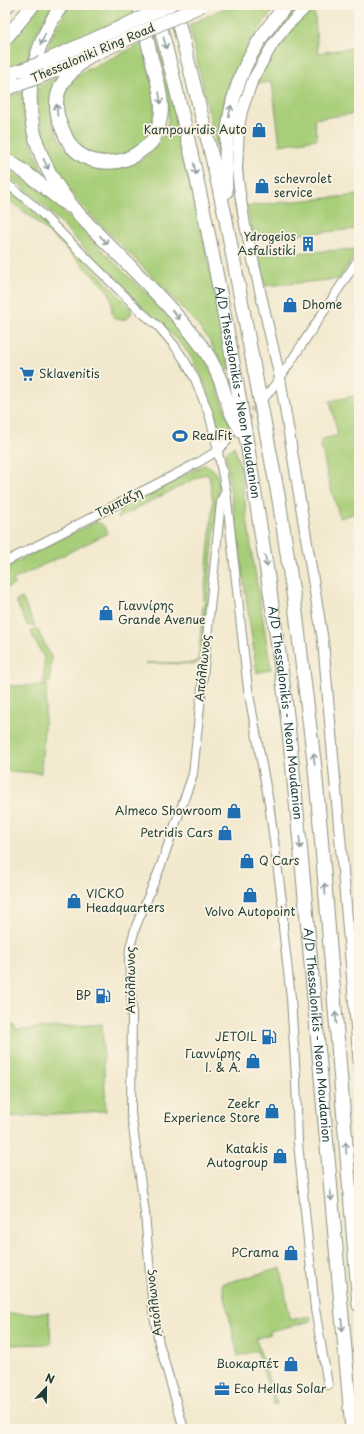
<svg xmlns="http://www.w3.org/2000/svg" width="364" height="1434" font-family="'Playpen Sans',sans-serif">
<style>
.green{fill:#a8ce79;stroke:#648656}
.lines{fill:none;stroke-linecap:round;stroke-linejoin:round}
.minor-tunnel{stroke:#c8c6ae;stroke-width:8;stroke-dasharray:8 4;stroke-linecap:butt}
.minor-casing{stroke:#889280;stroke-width:10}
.tertiary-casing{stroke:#889280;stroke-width:12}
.trunk-casing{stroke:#889280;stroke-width:15}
.minor{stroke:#fff;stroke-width:8}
.tertiary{stroke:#fff;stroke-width:10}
.trunk{stroke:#fff;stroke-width:13}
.trunk-bridge-casing{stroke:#889280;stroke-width:15;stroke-linecap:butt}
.trunk-bridge{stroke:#fff;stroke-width:13}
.oneway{stroke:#8f9e9a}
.labels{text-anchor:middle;stroke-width:3.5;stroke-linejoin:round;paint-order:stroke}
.street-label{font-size:12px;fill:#1f3d34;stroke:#fcf5e5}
.poi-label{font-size:12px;fill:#1f3d34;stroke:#fcf5e5;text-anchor:end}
</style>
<rect width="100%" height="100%" fill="#fcf5e5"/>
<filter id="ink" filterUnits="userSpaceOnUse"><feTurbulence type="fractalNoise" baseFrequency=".025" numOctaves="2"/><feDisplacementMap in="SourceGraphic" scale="8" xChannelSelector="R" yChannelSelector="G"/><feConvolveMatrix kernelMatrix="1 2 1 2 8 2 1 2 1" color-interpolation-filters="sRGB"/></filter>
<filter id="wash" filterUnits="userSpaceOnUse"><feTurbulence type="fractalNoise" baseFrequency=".012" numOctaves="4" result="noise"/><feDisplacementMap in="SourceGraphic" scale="16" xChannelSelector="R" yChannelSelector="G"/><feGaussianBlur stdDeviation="0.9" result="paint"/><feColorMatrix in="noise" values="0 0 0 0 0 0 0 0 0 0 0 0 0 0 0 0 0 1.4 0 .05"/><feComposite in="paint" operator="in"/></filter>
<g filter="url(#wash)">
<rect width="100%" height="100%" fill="#f2e8cd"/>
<g class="green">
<path d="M40,5H53L33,40L27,61L5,70V47Z"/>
<path d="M70,5H133L135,13L45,53L54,31Z"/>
<path d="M143,5H148C180,125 206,247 230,369L227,372L209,340L195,322C169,294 142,266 115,239C93,218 70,197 56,170C42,144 38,116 37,87L64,74C60,84 53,95 52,105C50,119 56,138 66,148C70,152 79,156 84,159C89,162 95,166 100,168C129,176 164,149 168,120C168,115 168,110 168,105Z"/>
<path d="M230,5H278C255,30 231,72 224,107C221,121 220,137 218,152L189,25Z"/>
<path d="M295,5H303L278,31L238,120L242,233C235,203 228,160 233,129C240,82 263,40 295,5Z"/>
<path d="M317,5H327L314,7L318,53L359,47V113L314,119L317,139L280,145L272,82L254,84L271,52L296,23Z"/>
<path d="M144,43L156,100L154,119L147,138L140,145L130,152L112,158L92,155L76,145L67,125L64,106L65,96L69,86L76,77L84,71Z"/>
<path d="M23,92C22,125 35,151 47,181L5,154V97Z"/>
<path d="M5,166L48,196L134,282L176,320L209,365L230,423V429L222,431L218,430C213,404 204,376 189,354C174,334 155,320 138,303C120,285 102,267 84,248C59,222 36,194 5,174Z"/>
<path d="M5,184L97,272L131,309V314L127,319C104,324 116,305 109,293C108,291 105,288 103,286C72,255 42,222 5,198Z"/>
<path d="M359,195V229L254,238L246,206Z"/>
<path d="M359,249L339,279L265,286L258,255Z"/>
<path d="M359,395V512L340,518L329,482L320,440L338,435L330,401Z"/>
<path d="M234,446L240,466L251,547L271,669L257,673L225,453Z"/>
<path d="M204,465C217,469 216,473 219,485L202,658L196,664L145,663H193L198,661L213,502L209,475L204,474L118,518L121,509L138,499Z"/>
<path d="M95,522C102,523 105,526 108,533L13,580L15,584L5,589L6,567Z"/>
<path d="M22,598L35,626L27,625L16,601Z"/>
<path d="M37,629L51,657L50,682L44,683V658L31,632Z"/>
<path d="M47,685L41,773L5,771V686Z"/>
<path d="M102,1024L106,1111L5,1117V1026L15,1025V1030Z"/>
<path d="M281,1268L290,1320L310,1316L312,1321L270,1331V1334L256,1339L277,1404L274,1405L257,1351L238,1356L222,1284Z"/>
<path d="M49,1313L51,1344L5,1345V1314Z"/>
</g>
</g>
<g filter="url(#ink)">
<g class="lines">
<path class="minor-tunnel" d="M229,439L262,401"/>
<g class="minor-casing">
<g id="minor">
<path d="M5,12L11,5"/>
<path d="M5,182L33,205L140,311L159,327L174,345L185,361L195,379L209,414L215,437L226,491L248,689L269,803L283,909V928L291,998L296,1079L298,1143L315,1309L328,1385"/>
<path d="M266,396L280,378L359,258"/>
<path d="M5,562L199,462L217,451L229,439"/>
<path d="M184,1429L159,1343L153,1310L145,1213L131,1113L132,1006L129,960L130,947L136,926L160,868L193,774L221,502L225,492"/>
</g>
</g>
<g class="tertiary-casing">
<path id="tertiary" d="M309,5L287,26L273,44L253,79L242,111L239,127L237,169L239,187L245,225L280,378L323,641L350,952L359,1066"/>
</g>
<g class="trunk-casing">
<g id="trunk">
<path d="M62,5C45,28 35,54 31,83C26,132 45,175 77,212C90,227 104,240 117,253C145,282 173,309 197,340C207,352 215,367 221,382C224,391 227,401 230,410C233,418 238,425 242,432"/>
<path d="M174,5L212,157L226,220L279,500L296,613L315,769L321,835L359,1305"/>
<path id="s1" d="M157,14C195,156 223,299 247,443C261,531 275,618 286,706C300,830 310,954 321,1078C331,1195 341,1312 352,1429"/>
<path d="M5,39L33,5"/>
<path d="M89,56C64,77 47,94 62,128C65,134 67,141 72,147C91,168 123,166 143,149C148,146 153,141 155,136C158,129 160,122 161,115C163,98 157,81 153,64C148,45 144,25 139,5"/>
<path d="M41,63L126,25"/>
<path d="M5,76L22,70"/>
<path d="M39,77L72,64L129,38"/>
<path d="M5,89L20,84"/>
<path d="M5,160C29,171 47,192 69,206"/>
<path d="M226,192C223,117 234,62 287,5"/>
</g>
</g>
<use href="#minor" class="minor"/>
<use href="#tertiary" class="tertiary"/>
<use href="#trunk" class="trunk"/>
<g class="trunk-bridge-casing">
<g id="trunk-bridge">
<path d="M126,25L169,5"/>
<path d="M129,38L202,5"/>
<path d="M22,70L41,63"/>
<path d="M20,84L39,77"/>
</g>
</g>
<use href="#trunk-bridge" class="trunk-bridge"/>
</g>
<defs><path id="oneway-shaft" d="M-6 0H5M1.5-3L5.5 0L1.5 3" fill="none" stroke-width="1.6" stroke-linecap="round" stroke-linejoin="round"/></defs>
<g class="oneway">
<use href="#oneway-shaft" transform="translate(43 39) rotate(113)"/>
<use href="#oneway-shaft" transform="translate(165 43) rotate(75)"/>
<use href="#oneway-shaft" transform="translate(160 98) rotate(81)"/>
<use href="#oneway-shaft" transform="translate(57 110) rotate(-94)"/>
<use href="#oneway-shaft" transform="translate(230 111) rotate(-77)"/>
<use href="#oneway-shaft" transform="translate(46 164) rotate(64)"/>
<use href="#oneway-shaft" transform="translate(195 169) rotate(77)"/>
<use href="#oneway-shaft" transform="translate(104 240) rotate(46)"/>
<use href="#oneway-shaft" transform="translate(176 315) rotate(47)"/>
<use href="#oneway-shaft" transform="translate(266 561) rotate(82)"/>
<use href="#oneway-shaft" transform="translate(314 759) rotate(-97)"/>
<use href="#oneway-shaft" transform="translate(300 843) rotate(85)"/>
<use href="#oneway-shaft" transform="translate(325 889) rotate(-95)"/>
<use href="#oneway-shaft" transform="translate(336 1018) rotate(-95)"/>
<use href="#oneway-shaft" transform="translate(346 1148) rotate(-94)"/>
<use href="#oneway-shaft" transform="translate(331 1195) rotate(85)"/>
<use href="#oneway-shaft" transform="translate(342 1325) rotate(85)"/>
</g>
</g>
<defs>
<g id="shop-bare" transform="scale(1.2)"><path d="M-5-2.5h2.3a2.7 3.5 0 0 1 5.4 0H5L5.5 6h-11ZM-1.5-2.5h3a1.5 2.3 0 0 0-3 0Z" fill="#1f6fb2" stroke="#fcf5e5" stroke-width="2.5" paint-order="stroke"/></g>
<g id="building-bare" transform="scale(1.2)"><path d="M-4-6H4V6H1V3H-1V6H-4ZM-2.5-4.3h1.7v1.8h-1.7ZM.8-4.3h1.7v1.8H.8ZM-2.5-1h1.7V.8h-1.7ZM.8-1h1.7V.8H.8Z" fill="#1f6fb2" stroke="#fcf5e5" stroke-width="2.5" paint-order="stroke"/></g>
<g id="supermarket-bare" transform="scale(1.2)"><path d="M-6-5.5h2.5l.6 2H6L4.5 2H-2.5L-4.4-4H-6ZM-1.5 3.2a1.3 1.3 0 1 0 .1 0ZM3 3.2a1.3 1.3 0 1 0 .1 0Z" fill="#1f6fb2" stroke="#fcf5e5" stroke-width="2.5" paint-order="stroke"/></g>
<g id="stadium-bare" transform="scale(1.2)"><path d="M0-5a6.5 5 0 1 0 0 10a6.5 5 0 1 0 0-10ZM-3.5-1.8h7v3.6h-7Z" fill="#1f6fb2" stroke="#fcf5e5" stroke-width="2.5" paint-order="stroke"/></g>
<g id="fuel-bare" transform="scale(1.2)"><path d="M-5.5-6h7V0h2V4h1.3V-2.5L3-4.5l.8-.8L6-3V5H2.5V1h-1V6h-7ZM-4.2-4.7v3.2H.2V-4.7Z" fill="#1f6fb2" stroke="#fcf5e5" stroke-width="2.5" paint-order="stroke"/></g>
<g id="office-bare" transform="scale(1.2)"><path d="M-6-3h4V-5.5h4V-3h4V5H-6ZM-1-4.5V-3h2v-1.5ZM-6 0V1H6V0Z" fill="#1f6fb2" stroke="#fcf5e5" stroke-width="2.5" paint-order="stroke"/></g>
</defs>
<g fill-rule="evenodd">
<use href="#shop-bare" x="259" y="130"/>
<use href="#shop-bare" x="262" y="186"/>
<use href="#building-bare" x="308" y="244"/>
<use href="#shop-bare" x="290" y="305"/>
<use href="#supermarket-bare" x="27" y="374"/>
<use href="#stadium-bare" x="180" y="436"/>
<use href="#shop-bare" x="106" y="613"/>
<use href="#shop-bare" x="234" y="811"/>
<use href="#shop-bare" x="225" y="833"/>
<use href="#shop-bare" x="247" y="861"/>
<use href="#shop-bare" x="250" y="895"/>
<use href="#shop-bare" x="74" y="901"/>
<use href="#fuel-bare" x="103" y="996"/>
<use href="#fuel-bare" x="269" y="1037"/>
<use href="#shop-bare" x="253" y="1061"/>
<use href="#shop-bare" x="272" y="1111"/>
<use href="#shop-bare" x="280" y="1156"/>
<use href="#shop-bare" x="291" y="1253"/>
<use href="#shop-bare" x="291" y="1364"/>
<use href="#office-bare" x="222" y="1389"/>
</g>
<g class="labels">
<g class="street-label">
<text transform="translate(93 53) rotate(-23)" y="4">Thessaloniki Ring Road</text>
<text dy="4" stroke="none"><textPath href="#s1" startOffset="387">A/D Thessalonikis - Neon Moudanion</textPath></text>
<text transform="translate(119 503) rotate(-27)" y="4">Τομπάζη</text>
<text transform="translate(203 668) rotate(-84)" y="4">Απόλλωνος</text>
<text dy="4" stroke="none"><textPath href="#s1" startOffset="711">A/D Thessalonikis - Neon Moudanion</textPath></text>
<text transform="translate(131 980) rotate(-90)" y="4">Απόλλωνος</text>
<text dy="4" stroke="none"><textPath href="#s1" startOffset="1035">A/D Thessalonikis - Neon Moudanion</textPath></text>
<text transform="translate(154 1303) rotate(-97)" y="4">Απόλλωνος</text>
</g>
<g class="poi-label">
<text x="247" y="134">Kampouridis Auto</text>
<text x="274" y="183" text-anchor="start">schevrolet<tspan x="274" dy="14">service</tspan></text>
<text x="296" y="241">Ydrogeios<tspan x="296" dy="14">Asfalistiki</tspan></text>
<text x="302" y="309" text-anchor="start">Dhome</text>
<text x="39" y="378" text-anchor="start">Sklavenitis</text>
<text x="192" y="440" text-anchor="start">RealFit</text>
<text x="118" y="610" text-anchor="start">Γιαννίρης<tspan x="118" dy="14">Grande Avenue</tspan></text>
<text x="222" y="815">Almeco Showroom</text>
<text x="213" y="837">Petridis Cars</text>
<text x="259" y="865" text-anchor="start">Q Cars</text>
<text x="86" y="898" text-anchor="start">VICKO<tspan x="86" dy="14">Headquarters</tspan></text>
<text x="250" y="916" text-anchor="middle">Volvo Autopoint</text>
<text x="91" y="1000">BP</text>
<text x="257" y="1041">JETOIL</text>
<text x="241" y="1058">Γιαννίρης<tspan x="241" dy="14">Ι. &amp; Α.</tspan></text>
<text x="260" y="1108">Zeekr<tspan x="260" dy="14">Experience Store</tspan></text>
<text x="268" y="1153">Katakis<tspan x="268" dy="14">Autogroup</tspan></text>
<text x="279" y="1257">PCrama</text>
<text x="279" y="1368">Βιοκαρπέτ</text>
<text x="234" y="1393" text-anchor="start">Eco Hellas Solar</text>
</g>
</g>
<rect width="364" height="1434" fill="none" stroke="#fcf5e5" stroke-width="20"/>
<g transform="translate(46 1388) rotate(22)" stroke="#fcf5e5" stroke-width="3" paint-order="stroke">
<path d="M0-3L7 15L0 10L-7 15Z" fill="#1f3d34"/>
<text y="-6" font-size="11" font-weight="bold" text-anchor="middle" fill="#1f3d34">N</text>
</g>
</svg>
